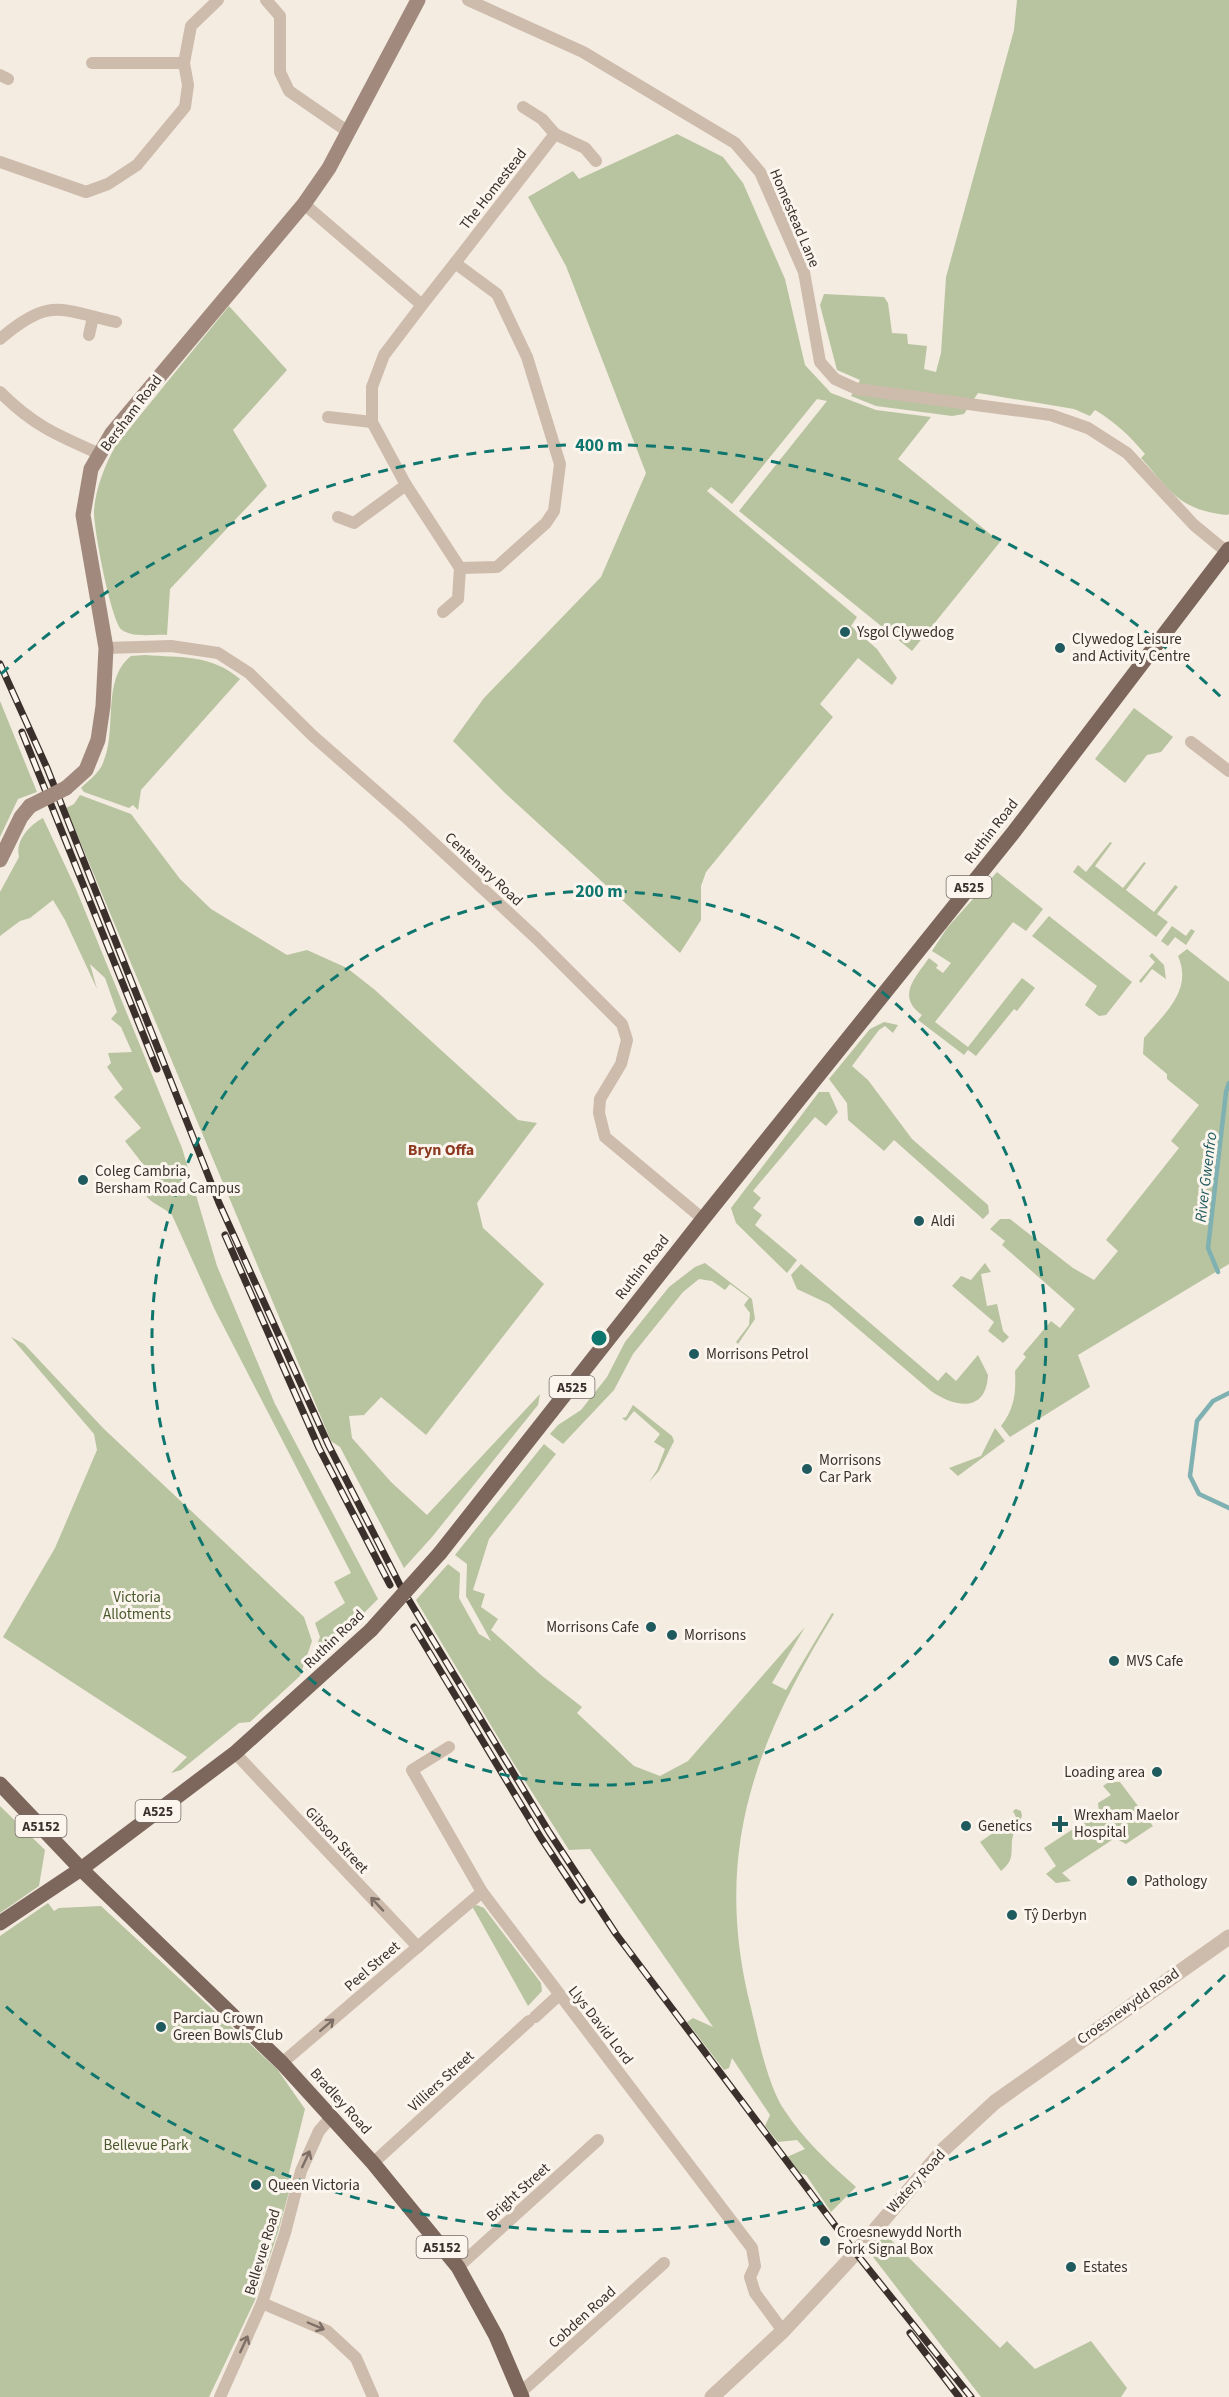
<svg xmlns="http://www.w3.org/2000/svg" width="1229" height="2397" font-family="'Source Sans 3',sans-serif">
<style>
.green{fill:#b8c4a0}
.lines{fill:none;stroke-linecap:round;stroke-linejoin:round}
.stream{stroke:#7fb0b2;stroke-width:4.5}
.minor{stroke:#cdbbac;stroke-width:12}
.tertiary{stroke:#cdbbac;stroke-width:15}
.secondary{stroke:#a18a7d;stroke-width:15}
.primary{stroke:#7d675c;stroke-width:15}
.rail-casing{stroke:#3b302b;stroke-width:7}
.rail{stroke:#fbf5ee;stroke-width:4.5;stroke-dasharray:14;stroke-linecap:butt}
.secondary-bridge{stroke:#a18a7d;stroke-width:15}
.primary-bridge{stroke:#7d675c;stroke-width:15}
.oneway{stroke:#7d6f65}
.ring{fill:none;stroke:#0f766e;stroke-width:3;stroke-dasharray:10 8}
.poi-dot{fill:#1f5a5e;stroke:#fbf5ee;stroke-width:2}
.labels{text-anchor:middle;stroke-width:6;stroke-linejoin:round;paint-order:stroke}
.shield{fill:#fbf5ee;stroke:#756b66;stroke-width:1.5}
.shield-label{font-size:14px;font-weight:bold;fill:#3b302b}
.street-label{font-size:15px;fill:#3b302b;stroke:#fbf5ee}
.poi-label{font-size:15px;fill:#3b302b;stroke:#fbf5ee;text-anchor:start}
.park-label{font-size:15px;fill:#4a5a2e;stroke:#fbf5ee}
.neighbourhood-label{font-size:16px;font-weight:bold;fill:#8c3b22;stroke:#fbf5ee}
.water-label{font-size:16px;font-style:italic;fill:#1f5a5e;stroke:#fbf5ee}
.centre{fill:#0f766e;stroke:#fbf5ee;stroke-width:3}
.ring-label{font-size:18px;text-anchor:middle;font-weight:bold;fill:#0f766e;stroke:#fbf5ee;stroke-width:6;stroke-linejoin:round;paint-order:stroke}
</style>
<rect width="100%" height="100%" fill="#f4ebe1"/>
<g class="green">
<path d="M1017,0H1229V514L1227,515C1179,510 1171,491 1141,458L1145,454C1130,436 1115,422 1095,410L1090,416L1074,409L978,393L964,414L952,416L876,406L851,396L860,380L837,370L820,305L824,294L884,297L888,303L892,333L907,334L908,344L927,346L924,369L936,372L941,353L946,277L1014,30Z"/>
<path d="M677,134L723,157L743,183L785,279L805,365L831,393L876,410L931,417L898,459L1000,542L912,651L739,511L827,401L817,399L732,504L711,487L707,491L857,617L851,626L877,649L897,678L892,685L858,658L820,704L833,717L706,872L701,886V920L680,953L505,793L453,741L484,698L601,577L646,473L566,266L528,197L573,171L579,179Z"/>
<path d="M229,306L287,370L233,430L267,486L170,589L167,635C154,634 133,638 122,630C111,622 93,526 94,510C96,487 105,465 116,445Z"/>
<path d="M145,655C181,658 211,654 240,679L141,790L138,810L133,805L129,808L84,792L81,788C88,781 99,773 103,763C118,731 101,679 131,656Z"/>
<path d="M0,701L37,792L18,799L0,837Z"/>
<path d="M1134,708L1173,737L1161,752L1147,755L1125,783L1095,759Z"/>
<path d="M80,795L131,814L180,879L211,909L287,955L307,950L347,968L375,990L518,1120L537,1123L477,1203L483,1228L544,1284L426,1435L381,1397L364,1415L349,1416L352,1438L391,1482L427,1515L540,1394L538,1405L432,1537L404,1568L340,1447L331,1441L66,808L74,804Z"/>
<path d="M43,818L76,889L182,1148L217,1266L275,1404L378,1599L306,1671L320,1637L315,1623L345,1603L334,1582L351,1573L214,1308L172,1215C164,1207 151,1204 145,1194L146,1189L156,1181L125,1141L141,1128L114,1097L123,1089L107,1067L111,1063L108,1053L132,1052L121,1027L111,1019L117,1012L105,978L90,964L97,989L65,920L53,900L30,918L20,921L0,936V892L19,857C15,840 30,825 43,818Z"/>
<path d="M1110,842L1112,843L1095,866L1123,888L1144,862L1146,863L1126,890L1154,912L1175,885L1178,887L1157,914L1168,922L1156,937L1073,872L1078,865L1086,872Z"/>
<path d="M997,872L1043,909L1026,931L1013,922L935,1022L968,1047L1022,978L1035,988L1017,1011L1014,1009L976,1056L968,1050L964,1055L918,1020L922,1015C896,996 915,978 929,958L938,965L936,968L943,973L951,963L932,951L947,928Z"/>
<path d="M1049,916L1132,982L1106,1015L1099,1016L1085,1005L1097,986L1032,936Z"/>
<path d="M1172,926L1186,936L1191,929L1195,931L1186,945L1175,937L1168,946L1161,941Z"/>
<path d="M1187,949L1229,982V1264L1078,1355L1090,1387L1010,1437L1001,1426C1015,1408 1016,1392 1015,1371L1026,1357L1023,1354L1051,1321L1060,1328L1075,1309L1002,1245L1005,1241L990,1229L1000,1219H1010L1073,1268L1094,1280L1118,1251L1106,1240L1179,1148L1171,1141L1199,1105L1167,1079V1074L1143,1054L1144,1038C1165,1013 1193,990 1178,956Z"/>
<path d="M1152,953L1164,965L1166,979L1152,969L1141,983L1139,981L1155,962L1149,956Z"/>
<path d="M884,1022L898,1025L893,1033L885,1026L879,1030L852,1066L868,1080L912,1139L988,1205L989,1213L983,1219L894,1140L884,1151L848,1120L847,1103L829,1079L870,1029Z"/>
<path d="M819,1092H829L838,1112L826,1126L815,1117L753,1191L761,1198L753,1208L762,1215L755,1225L797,1260L787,1273L736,1223L731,1208Z"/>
<path d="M705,1263L752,1299L755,1319L738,1344L736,1342L749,1325L750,1313L744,1305L749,1298L730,1284L725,1290L712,1281L699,1279L683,1292L633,1354L614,1390L563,1444L550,1434L558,1425L581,1410L607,1377L625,1342L669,1287L695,1267Z"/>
<path d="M985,1263L991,1272L981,1274L987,1306L997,1304L1003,1331L1009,1337L1003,1343L988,1331L994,1322L952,1286L961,1276L971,1280Z"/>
<path d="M801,1264L938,1381L946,1372L956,1381L978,1355L988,1375C986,1414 954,1407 931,1391L829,1304L797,1289L791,1275Z"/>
<path d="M11,1337L24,1344L104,1429L304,1617L312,1641L300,1676L250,1722L239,1723L181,1770L171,1773L187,1757L3,1637L55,1548L97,1450L94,1434Z"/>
<path d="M633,1405L672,1436L674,1441L659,1471L649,1482L657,1470L665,1449L654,1442L660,1434L634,1411L626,1421L622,1418L626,1417Z"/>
<path d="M995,1428L1005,1441L958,1476L949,1468L981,1456Z"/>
<path d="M544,1444L556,1454L489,1539L473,1590L485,1594L481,1607L498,1619L491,1630L541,1675L582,1707L577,1713L634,1766L660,1776L688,1761L805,1627L772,1683L786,1690L832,1613L834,1614C754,1744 712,1855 751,2008C758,2037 768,2087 785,2111C804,2140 830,2164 856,2187L831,2212L806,2175L800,2173L787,2157L805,2149L797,2140L778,2142L765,2126L770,2115L732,2058L729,2068L724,2070L687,2022L693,2018L713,2027L590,1849L569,1850L514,1764L416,1600L448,1564L460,1573L459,1598L479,1634L491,1641L466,1596L467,1564L455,1555Z"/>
<path d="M1109,1782H1120L1153,1826L1126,1844L1115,1838L1062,1873L1071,1881L1056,1883L1046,1874L1056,1866L1044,1848L1099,1812L1098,1803L1111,1795L1103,1786Z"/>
<path d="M0,1806L45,1850L39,1886L0,1913Z"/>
<path d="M1016,1809L1021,1811L1022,1816C1019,1823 1013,1832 1012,1840C1011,1855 1014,1860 1001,1871L980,1842L1016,1817L1013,1811Z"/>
<path d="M48,1903L54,1911L59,1908L101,1906L277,2069L305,2109L288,2177L292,2181L278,2232L255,2300L209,2397H0V1936Z"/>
<path d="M477,1905L484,1908L541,1983L542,1991L528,2006L472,1906Z"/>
<path d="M885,2234L1000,2348L1007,2341L1035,2369L1091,2341L1127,2388L1121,2397H981L870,2253Z"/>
</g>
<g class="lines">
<g class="stream">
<path d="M1218,1272L1208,1248L1226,1092L1229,1083"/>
<path d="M1229,1393L1213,1401L1197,1421L1190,1476L1199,1494L1229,1508"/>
</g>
<g class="minor">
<path d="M266,0L280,16V72L289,91L347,131"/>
<path d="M468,0L583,52L735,143L760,172L804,272L820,362L835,379L857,389L1051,415L1088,428L1127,453L1194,525L1227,552"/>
<path d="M92,63H184"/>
<path d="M0,75L8,79"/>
<path d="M523,107L542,119L555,134L585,148L596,161"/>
<path d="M0,162L86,192L108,184L137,165L185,107L188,85L184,63L191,26L218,0"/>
<path d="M304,204L422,305L455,263L497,294L527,357L560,464L554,511L546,523L497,567L460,568L406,485L372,422V387L384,355L422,305"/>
<path d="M455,263L555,134"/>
<path d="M89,335L93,317"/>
<path d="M0,339C49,297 59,309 116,322"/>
<path d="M0,392C34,426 57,435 100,454"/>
<path d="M328,417L372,422"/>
<path d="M338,517L354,523L406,485"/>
<path d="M443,612L458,599L460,568"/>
<path d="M106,648L171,646L218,653L249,673L313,736L410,821L536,938L622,1024L627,1040L621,1064L600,1099L599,1113L605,1137L703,1219"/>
<path d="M1191,742L1229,771"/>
<path d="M449,1747L412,1770L482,1892L752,2248L755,2266L750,2277L755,2293L783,2331"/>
<path d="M235,1753L418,1947"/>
<path d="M535,2017L559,1995"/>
<path d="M282,2063L482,1892"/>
<path d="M373,2163L529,2021"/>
<path d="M458,2267L598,2140"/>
<path d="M262,2303L327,2331L356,2358L373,2397"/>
<path d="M520,2393L664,2263"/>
<path d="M220,2397L262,2303L285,2233L301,2171L319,2131L332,2116"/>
</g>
<path class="tertiary" d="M712,2397L783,2331L851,2258L944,2149L995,2102L1229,1937"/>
<g class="secondary">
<path d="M66,788L86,770L98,740L103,706L106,648L83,515L91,469L112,433L304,204L329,168L418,0"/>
<path d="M0,860L21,817L30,806"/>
</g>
<g class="primary">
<path d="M440,1553L703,1219L1013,833L1229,549"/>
<path d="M0,1784L81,1869L282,2063L373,2163L458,2267L496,2336L522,2397"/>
<path d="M0,1923L81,1869L235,1753L371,1630"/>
</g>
<g class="rail-casing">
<g id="rail">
<path d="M0,664L47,768L219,1203L329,1446L401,1587L549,1832L616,1934L855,2252L971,2397"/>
<path d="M22,732L157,1069"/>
<path d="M225,1235L319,1448L390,1585"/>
<path d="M414,1627L541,1838L582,1900"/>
<path d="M910,2333L959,2397"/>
</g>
</g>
<use href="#rail" class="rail"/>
<path class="secondary-bridge" d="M30,806L66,788"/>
<path class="primary-bridge" d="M371,1630L440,1553"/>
</g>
<defs><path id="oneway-shaft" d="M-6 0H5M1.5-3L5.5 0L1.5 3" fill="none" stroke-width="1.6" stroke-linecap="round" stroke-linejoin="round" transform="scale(1.5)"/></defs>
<g class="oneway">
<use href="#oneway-shaft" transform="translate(377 1904) rotate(-133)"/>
<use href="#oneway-shaft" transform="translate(327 2025) rotate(-41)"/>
<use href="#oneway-shaft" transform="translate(306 2159) rotate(-65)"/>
<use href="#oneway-shaft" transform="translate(316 2326) rotate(23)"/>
<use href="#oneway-shaft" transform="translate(244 2344) rotate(-65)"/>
</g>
<g class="ring">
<circle cx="599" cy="1338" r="447"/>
<path d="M1225 1975A893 893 0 0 1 1 2002M1 674A893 893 0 0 1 1225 701"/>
</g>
<g class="poi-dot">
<circle cx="845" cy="632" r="6"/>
<circle cx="1060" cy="648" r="6"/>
<circle cx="83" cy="1180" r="6"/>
<circle cx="919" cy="1221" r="6"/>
<circle cx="694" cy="1354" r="6"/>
<circle cx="807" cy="1469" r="6"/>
<circle cx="651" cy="1627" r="6"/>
<circle cx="672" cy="1635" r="6"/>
<circle cx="1114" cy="1661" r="6"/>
<circle cx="1157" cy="1772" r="6"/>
<path d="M1057 1815h6v6h6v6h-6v6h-6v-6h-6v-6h6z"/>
<circle cx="966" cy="1826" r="6"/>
<circle cx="1132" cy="1881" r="6"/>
<circle cx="1012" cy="1915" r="6"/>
<circle cx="161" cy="2027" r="6"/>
<circle cx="256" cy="2185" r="6"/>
<circle cx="825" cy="2241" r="6"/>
<circle cx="1071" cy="2267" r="6"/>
</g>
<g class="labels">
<g class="shield">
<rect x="946.5" y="876" width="45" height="22" rx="4.5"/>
<rect x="549.5" y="1376" width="45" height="22" rx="4.5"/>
<rect x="135.5" y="1800" width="45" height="22" rx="4.5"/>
<rect x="15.5" y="1815" width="51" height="22" rx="4.5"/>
<rect x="416.5" y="2236" width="51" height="22" rx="4.5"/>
</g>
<g class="shield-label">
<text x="969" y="892">A525</text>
<text x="572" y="1392">A525</text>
<text x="158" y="1816">A525</text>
<text x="41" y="1831">A5152</text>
<text x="442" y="2252">A5152</text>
</g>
<g class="street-label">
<text transform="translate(493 189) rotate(-52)" y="5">The Homestead</text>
<text transform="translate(795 218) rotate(67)" y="5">Homestead Lane</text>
<text transform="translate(131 413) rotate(-53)" y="5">Bersham Road</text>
<text transform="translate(991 831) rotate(-52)" y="5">Ruthin Road</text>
<text transform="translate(484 869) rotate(43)" y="5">Centenary Road</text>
<text transform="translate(642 1267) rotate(-52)" y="5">Ruthin Road</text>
<text transform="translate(334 1639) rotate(-44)" y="5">Ruthin Road</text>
<text transform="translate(337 1840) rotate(47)" y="5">Gibson Street</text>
<text transform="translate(372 1966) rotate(-41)" y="5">Peel Street</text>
<text transform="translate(1128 2006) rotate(-35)" y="5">Croesnewydd Road</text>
<text transform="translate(601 2025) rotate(52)" y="5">Llys David Lord</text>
<text transform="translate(441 2081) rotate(-42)" y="5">Villiers Street</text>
<text transform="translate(341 2101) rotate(48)" y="5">Bradley Road</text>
<text transform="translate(916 2181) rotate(-48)" y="5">Watery Road</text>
<text transform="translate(518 2192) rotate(-42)" y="5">Bright Street</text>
<text transform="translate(262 2252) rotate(-73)" y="5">Bellevue Road</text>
<text transform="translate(582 2317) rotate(-42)" y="5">Cobden Road</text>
</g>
<g class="poi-label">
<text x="857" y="637">Ysgol Clywedog</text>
<text x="1072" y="644">Clywedog Leisure<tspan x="1072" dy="17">and Activity Centre</tspan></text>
<text x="95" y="1176">Coleg Cambria,<tspan x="95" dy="17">Bersham Road Campus</tspan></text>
<text x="931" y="1226">Aldi</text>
<text x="706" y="1359">Morrisons Petrol</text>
<text x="819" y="1465">Morrisons<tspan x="819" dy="17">Car Park</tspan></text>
<text x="639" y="1632" text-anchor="end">Morrisons Cafe</text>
<text x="684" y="1640">Morrisons</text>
<text x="1126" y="1666">MVS Cafe</text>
<text x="1145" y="1777" text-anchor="end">Loading area</text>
<text x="1074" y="1820">Wrexham Maelor<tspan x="1074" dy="17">Hospital</tspan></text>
<text x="978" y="1831">Genetics</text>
<text x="1144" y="1886">Pathology</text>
<text x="1024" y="1920">Tŷ Derbyn</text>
<text x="173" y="2023">Parciau Crown<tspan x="173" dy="17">Green Bowls Club</tspan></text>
<text x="268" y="2190">Queen Victoria</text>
<text x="837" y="2237">Croesnewydd North<tspan x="837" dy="17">Fork Signal Box</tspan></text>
<text x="1083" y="2272">Estates</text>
</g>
<g class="park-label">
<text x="137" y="1602">Victoria<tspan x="137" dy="17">Allotments</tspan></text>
<text x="146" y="2150">Bellevue Park</text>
</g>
<g class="neighbourhood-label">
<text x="441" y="1155">Bryn Offa</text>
</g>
<g class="water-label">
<text transform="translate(1205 1177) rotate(-83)" y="6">River Gwenfro</text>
</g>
</g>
<circle cx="599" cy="1338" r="9" class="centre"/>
<g class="ring-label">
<text x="599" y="451">400 m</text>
<text x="599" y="897">200 m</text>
</g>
</svg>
